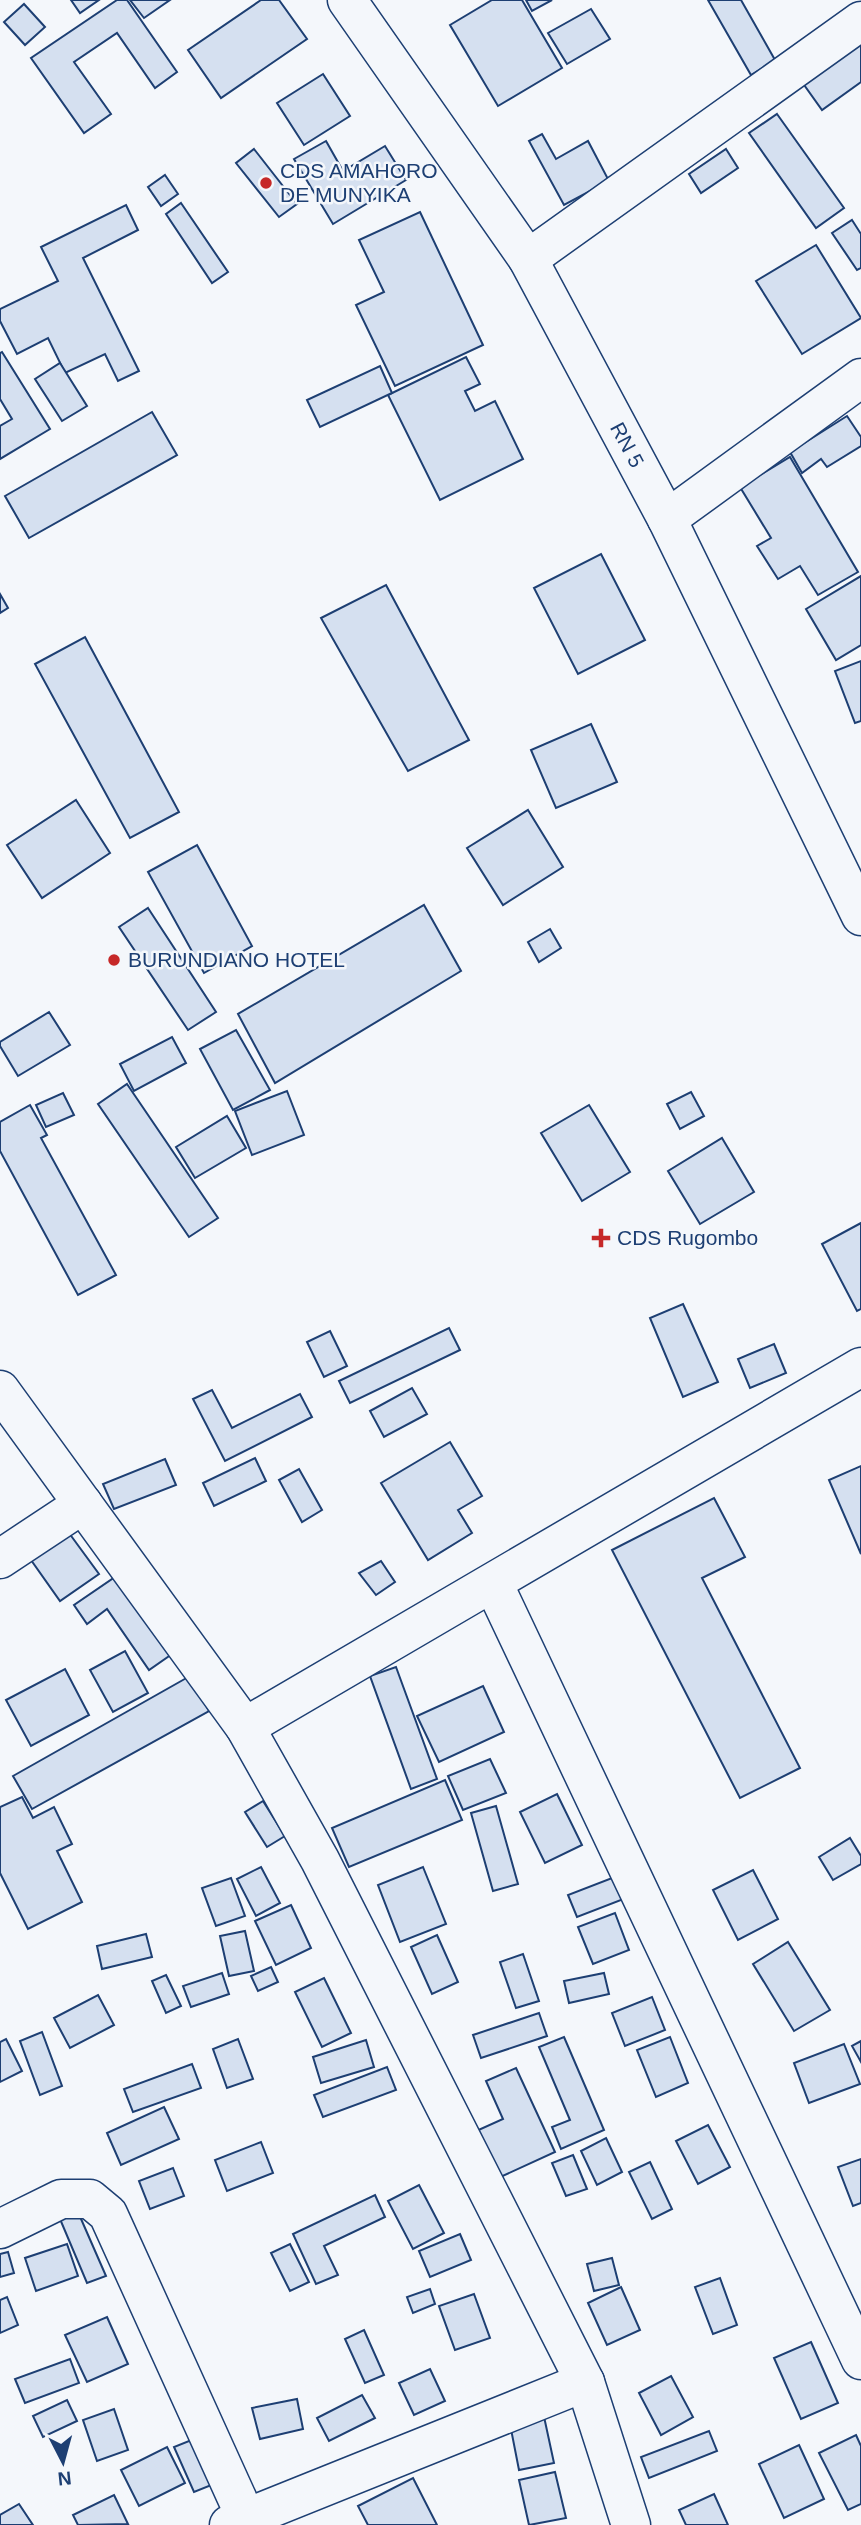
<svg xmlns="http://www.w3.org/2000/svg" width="861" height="2525" font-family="Arial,sans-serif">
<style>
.building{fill:#d5e0f0;stroke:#1d3f73;stroke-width:2}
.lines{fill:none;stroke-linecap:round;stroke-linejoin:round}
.minor-casing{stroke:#1d3f73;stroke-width:41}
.major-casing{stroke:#1d3f73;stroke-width:41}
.minor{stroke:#f4f7fb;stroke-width:38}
.major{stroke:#f4f7fb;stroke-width:38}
.poi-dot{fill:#c62828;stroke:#f4f7fb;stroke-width:2.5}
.labels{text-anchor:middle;stroke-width:5;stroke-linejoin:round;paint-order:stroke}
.poi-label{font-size:21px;fill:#1d3f73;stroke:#f4f7fb;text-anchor:start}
.street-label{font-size:21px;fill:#1d3f73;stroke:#f4f7fb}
</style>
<rect width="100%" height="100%" fill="#f4f7fb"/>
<g class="building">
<path d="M71,0H99L80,13Z"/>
<path d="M117,0H127L177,72L155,88L117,33L74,62L111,114L84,133L31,58Z"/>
<path d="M130,0H170L144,18Z"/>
<path d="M261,0H279L307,39L221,98L188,50Z"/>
<path d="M492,0H522L562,68L498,106L450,25Z"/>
<path d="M526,0H552L532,11Z"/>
<path d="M708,0H741L775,60L751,75Z"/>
<path d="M24,4L45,27L25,45L4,22Z"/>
<path d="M591,9L610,39L567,64L548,33Z"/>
<path d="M861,41V82L822,110L802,82Z"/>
<path d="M323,74L350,116L304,145L277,103Z"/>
<path d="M777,114L844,208L816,228L749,133Z"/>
<path d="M542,134L556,159L588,141L609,181L564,205L529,141Z"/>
<path d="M326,141L343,171L385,146L406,180L333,224L294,159Z"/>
<path d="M254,149L297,204L279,217L236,163Z"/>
<path d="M726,149L738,168L701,193L689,174Z"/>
<path d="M165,175L178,194L161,206L148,187Z"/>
<path d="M181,203L228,272L212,283L166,214Z"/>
<path d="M126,205L138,230L83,258L139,371L118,381L105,354L65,373L48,338L17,354L0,321V309L58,281L41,247Z"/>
<path d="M420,212L483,345L395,386L356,305L384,292L359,240Z"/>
<path d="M852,220L861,234V268L857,270L832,233Z"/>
<path d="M816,245L861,318L802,354L756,281Z"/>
<path d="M2,352L50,429L0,459V426L12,419L0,399V353Z"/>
<path d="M466,357L480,384L465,391L475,411L495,401L523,459L440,500L388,395Z"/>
<path d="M60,363L87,406L62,421L35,379Z"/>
<path d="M380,366L392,393L320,427L307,400Z"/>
<path d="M152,412L177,455L29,538L5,496Z"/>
<path d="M847,416L861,437V446L827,467L821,459L802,473L790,452Z"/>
<path d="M790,457L858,572L818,595L800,566L778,579L757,546L771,538L740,487Z"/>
<path d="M601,554L645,640L578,674L534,588Z"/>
<path d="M861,576V645L836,660L806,609Z"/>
<path d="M386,585L469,740L408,771L321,618Z"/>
<path d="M0,594L8,608L0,613Z"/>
<path d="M85,637L179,812L130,838L35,664Z"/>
<path d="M861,661V721L855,723L835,671Z"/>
<path d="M591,724L617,782L556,808L531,750Z"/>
<path d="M76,800L110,853L42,898L7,845Z"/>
<path d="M528,810L563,867L503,905L467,848Z"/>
<path d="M197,845L252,946L204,973L148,872Z"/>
<path d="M424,905L461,971L275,1083L238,1014Z"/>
<path d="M148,908L216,1012L188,1030L119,927Z"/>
<path d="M550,929L561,948L539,962L528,942Z"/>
<path d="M49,1012L70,1045L18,1076L0,1046V1042Z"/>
<path d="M236,1030L270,1090L233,1110L200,1049Z"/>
<path d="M172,1037L186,1063L134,1091L120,1064Z"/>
<path d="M127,1084L218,1218L189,1237L98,1104Z"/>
<path d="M287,1091L304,1135L252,1155L235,1111Z"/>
<path d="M691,1092L704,1116L680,1129L667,1104Z"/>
<path d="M63,1093L74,1115L46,1127L36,1105Z"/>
<path d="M30,1105L47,1135L41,1138L116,1275L78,1295L0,1151V1122Z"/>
<path d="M589,1105L630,1172L582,1201L541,1133Z"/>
<path d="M227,1116L246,1148L195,1178L176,1147Z"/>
<path d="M722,1138L754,1192L700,1224L668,1171Z"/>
<path d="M861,1223V1309L857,1311L822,1244Z"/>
<path d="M683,1304L718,1382L683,1397L650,1318Z"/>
<path d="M449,1328L460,1350L350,1403L339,1381Z"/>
<path d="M330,1331L347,1366L324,1377L307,1342Z"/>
<path d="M774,1344L786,1373L750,1388L738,1359Z"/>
<path d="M412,1388L427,1414L384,1437L370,1411Z"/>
<path d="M212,1390L232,1428L300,1394L312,1417L225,1461L193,1399Z"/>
<path d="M450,1442L482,1496L458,1510L472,1533L428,1560L381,1483Z"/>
<path d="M255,1458L266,1481L214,1506L203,1483Z"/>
<path d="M165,1459L176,1485L114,1509L103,1484Z"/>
<path d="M861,1466V1554L829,1480Z"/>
<path d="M299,1469L322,1510L302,1522L279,1480Z"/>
<path d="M714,1498L745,1557L702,1578L800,1768L740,1798L612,1550Z"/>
<path d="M69,1533L99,1574L60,1601L31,1560Z"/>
<path d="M381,1561L395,1582L376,1595L359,1573Z"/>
<path d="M118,1575L172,1654L149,1670L107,1609L87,1624L74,1605Z"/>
<path d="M125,1651L148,1693L113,1712L90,1670Z"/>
<path d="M396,1667L437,1779L411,1789L370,1676Z"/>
<path d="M65,1669L89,1715L31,1746L6,1700Z"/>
<path d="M190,1676L209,1711L32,1809L13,1776Z"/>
<path d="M483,1686L504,1732L439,1762L417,1716Z"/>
<path d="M490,1759L506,1793L463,1810L448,1776Z"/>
<path d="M445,1780L462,1820L349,1867L332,1828Z"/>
<path d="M557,1794L582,1845L545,1863L520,1812Z"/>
<path d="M22,1797L33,1818L54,1807L72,1844L57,1851L82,1902L28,1929L0,1873V1807Z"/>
<path d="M263,1801L285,1836L267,1847L245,1812Z"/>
<path d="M496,1806L518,1884L493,1891L471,1813Z"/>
<path d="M850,1838L861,1856V1864L833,1880L819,1857Z"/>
<path d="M261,1867L280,1903L256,1916L237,1879Z"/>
<path d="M423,1867L446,1924L400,1942L378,1885Z"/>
<path d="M753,1870L778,1919L738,1940L713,1890Z"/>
<path d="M625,1873L634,1895L577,1917L568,1895Z"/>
<path d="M231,1878L245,1916L216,1926L202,1888Z"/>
<path d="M291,1905L311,1948L276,1965L255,1921Z"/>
<path d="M615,1913L629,1950L593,1964L578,1927Z"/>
<path d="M245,1931L254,1971L229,1976L220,1936Z"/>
<path d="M146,1934L152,1957L102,1969L97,1946Z"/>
<path d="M437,1935L458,1982L432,1994L411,1947Z"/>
<path d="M788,1942L830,2010L794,2031L753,1964Z"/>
<path d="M523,1954L539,2001L516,2008L500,1962Z"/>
<path d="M271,1967L278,1982L258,1991L251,1976Z"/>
<path d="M222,1973L229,1994L191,2007L183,1986Z"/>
<path d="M604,1973L609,1994L569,2003L564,1981Z"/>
<path d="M166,1975L181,2006L166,2013L152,1981Z"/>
<path d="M324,1978L351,2033L322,2047L295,1992Z"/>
<path d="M98,1995L114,2025L70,2048L54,2018Z"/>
<path d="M652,1997L665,2030L625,2046L612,2013Z"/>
<path d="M539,2013L547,2036L481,2058L473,2035Z"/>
<path d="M42,2032L62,2086L40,2095L20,2041Z"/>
<path d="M564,2037L604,2130L561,2149L552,2127L570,2120L539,2047Z"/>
<path d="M670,2037L688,2083L656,2097L637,2050Z"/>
<path d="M6,2039L22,2071L0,2082V2042Z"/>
<path d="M238,2039L253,2079L227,2088L213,2049Z"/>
<path d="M366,2040L374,2067L321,2083L313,2057Z"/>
<path d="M861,2041V2062L852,2046Z"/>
<path d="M844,2044L860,2084L809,2103L794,2063Z"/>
<path d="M192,2064L201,2088L133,2112L124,2089Z"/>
<path d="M387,2067L396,2090L323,2117L314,2095Z"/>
<path d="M516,2068L555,2152L496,2179L474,2132L503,2119L486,2081Z"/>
<path d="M164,2107L179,2139L121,2165L107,2133Z"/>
<path d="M708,2125L730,2167L698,2184L676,2141Z"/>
<path d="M606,2138L622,2172L597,2185L581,2151Z"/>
<path d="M261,2142L273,2173L227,2191L215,2160Z"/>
<path d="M573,2155L587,2189L566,2196L552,2163Z"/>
<path d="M861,2159V2203L853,2206L838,2167Z"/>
<path d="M650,2162L672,2209L652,2219L629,2172Z"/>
<path d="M173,2168L184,2196L150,2209L139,2181Z"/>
<path d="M419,2185L444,2233L413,2249L388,2201Z"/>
<path d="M375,2195L385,2217L324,2246L338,2275L316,2284L293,2234Z"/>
<path d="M78,2212L106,2276L87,2283L60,2219Z"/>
<path d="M460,2234L471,2260L430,2277L419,2251Z"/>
<path d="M67,2244L78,2276L36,2291L25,2258Z"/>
<path d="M290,2244L309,2282L290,2291L271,2253Z"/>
<path d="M8,2252L14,2273L0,2277V2254Z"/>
<path d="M612,2258L619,2285L594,2291L587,2264Z"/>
<path d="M720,2278L737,2325L713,2334L695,2287Z"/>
<path d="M621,2287L640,2330L607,2345L588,2303Z"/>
<path d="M430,2289L435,2304L413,2313L407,2297Z"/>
<path d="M474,2294L490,2338L455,2350L439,2306Z"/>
<path d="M7,2297L18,2325L0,2333V2300Z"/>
<path d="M107,2317L128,2364L87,2382L65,2335Z"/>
<path d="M364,2330L384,2375L365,2383L345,2339Z"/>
<path d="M811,2342L838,2403L801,2419L774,2358Z"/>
<path d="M70,2359L79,2383L25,2403L15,2379Z"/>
<path d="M430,2369L445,2401L414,2415L399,2383Z"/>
<path d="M671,2376L693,2417L661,2435L639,2393Z"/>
<path d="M362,2395L375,2418L329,2441L317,2418Z"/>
<path d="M297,2399L303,2429L260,2439L252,2408Z"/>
<path d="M67,2400L77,2421L43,2437L33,2416Z"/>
<path d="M114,2409L128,2450L97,2461L83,2420Z"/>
<path d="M543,2412L554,2463L519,2470L509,2419Z"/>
<path d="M709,2431L717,2451L649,2478L641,2457Z"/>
<path d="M856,2435L861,2446V2504L848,2510L819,2453Z"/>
<path d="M194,2439L214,2484L194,2492L174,2447Z"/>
<path d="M799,2445L824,2499L784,2518L759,2464Z"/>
<path d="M167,2447L185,2483L139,2506L121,2470Z"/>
<path d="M555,2472L566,2518L529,2525L519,2480Z"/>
<path d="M413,2478L437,2525H368L358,2506Z"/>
<path d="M714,2494L728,2525H686L679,2510Z"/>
<path d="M114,2495L128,2524L78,2525L73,2515Z"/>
<path d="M19,2504L33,2525H0V2515Z"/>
</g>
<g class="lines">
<g class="minor-casing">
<g id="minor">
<path d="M528,259L861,21"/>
<path d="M667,519L861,378"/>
<path d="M0,1390L245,1727L320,1860L585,2382L631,2525"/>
<path d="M0,1559L83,1504"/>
<path d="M493,1583L861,2360"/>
<path d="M245,1727L861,1367"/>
<path d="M0,2229L61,2199H90L108,2214L246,2518"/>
<path d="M229,2525L585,2382"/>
</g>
</g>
<g class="major-casing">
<path id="major" d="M347,0L528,259L667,519L861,916"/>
</g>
<use href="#minor" class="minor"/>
<use href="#major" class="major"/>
</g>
<g class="poi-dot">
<circle cx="266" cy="183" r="7"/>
<circle cx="114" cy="960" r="7"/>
<path d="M597.5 1227.5h7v7h7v7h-7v7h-7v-7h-7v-7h7z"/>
</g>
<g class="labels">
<g class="poi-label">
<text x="280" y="178">CDS AMAHORO<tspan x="280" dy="24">DE MUNYIKA</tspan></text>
<text x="128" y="967">BURUNDIANO HOTEL</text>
<text x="617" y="1245">CDS Rugombo</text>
</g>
<g class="street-label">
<text transform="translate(627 445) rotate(62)" y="7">RN 5</text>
</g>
</g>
<g transform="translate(63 2462) rotate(174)" stroke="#f4f7fb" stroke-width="5" paint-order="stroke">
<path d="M0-5L12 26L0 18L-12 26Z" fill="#1d3f73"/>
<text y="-10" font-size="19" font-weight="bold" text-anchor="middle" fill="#1d3f73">N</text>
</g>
</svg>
